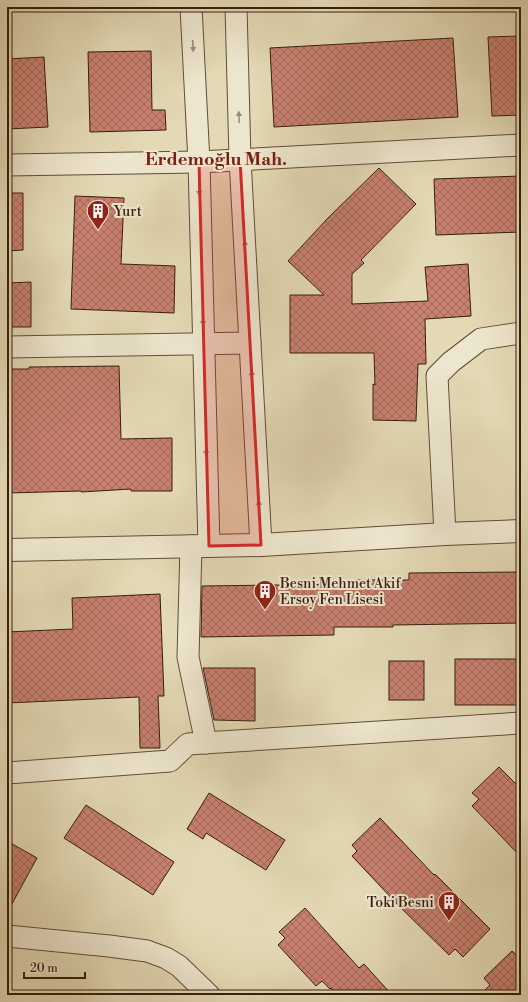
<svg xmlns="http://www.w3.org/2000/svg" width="528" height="1002" font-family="'Libre Bodoni',serif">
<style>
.building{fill:url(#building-cross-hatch);stroke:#381c0f}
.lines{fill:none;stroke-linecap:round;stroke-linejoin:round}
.minor-casing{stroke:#634b38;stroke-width:23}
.tertiary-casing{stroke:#634b38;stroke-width:24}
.minor{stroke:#ede6ce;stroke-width:21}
.tertiary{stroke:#ede6ce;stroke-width:22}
.oneway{fill:#9c8b78}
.marked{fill:#d62828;fill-opacity:0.2;stroke:#d62828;stroke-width:3;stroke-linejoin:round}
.labels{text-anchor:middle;stroke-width:4;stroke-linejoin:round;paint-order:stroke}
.poi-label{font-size:14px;fill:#381c0f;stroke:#ede6ce;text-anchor:start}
.district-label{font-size:18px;font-weight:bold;fill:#7a1f14;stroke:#ede6ce}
</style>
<defs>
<pattern id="building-cross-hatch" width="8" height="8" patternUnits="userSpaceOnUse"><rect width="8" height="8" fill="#c88070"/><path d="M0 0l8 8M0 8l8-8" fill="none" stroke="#a3685a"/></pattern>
</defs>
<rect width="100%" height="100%" fill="#e3d9b4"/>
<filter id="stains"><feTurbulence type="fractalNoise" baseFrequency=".005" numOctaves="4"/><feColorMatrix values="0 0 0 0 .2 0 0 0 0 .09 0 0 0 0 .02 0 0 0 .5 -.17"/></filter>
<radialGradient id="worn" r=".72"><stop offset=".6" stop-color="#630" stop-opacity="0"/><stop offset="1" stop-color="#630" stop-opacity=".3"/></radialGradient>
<g class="building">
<path d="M521,36V115L492,116L488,37Z"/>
<path d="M453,38L458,117L274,127L270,48Z"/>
<path d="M151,51L152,110H165L166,130L90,132L88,52Z"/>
<path d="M44,57L48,127L7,129V59Z"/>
<path d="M379,168L416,204L361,260L364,263L352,274V304L428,301L425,267L468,264L471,316L425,319L426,364H418L416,421L373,420V384L375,385L374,353H290V295H324L288,261L328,218Z"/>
<path d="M521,176V232L436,235L434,179Z"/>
<path d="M7,193H23V250L7,251Z"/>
<path d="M75,196L124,198L121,264L175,266L174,313L71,309Z"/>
<path d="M31,282V327H7V283Z"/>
<path d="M119,366L121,439L172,438V491H131V489L81,492V491L7,493V369H29V367Z"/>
<path d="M521,572V623L393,625V627H334V635L201,637L202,586L355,584V580H409V573Z"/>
<path d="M160,594L164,696H158L160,748H140L139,697L7,703V632L73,629L72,598Z"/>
<rect x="455" y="659" width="66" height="46"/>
<rect x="389" y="661" width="35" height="39"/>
<path d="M203,668H255V721L214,720Z"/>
<path d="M499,767L521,789V857L472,806L479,799L472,793Z"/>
<path d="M209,793L285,840L266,870L206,833L203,839L187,829Z"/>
<path d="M86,805L174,862L153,895L64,838Z"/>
<path d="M380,818L434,875L435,874L490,929L463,957L455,949L449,955L398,905L352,856L357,851L352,845Z"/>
<path d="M7,841L37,858L7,913Z"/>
<path d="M305,908L359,968L364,964L392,995H337L331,988L330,989L322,981L316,986L278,945L285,938L279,932Z"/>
<path d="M512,951L521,959V995H480L490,985L484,978Z"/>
</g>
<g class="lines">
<g class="minor-casing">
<g id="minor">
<path d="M191,7L199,162L209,546"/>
<path d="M236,7L240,159L261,545"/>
<path d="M7,165L199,162L521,145"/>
<path d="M7,347L250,343"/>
<path d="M445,534L437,376L451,362L481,339L521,333"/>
<path d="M191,546L188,657L206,743"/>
<path d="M7,773L170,761L188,744L521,723"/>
<path d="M7,936L109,946L147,951L166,958L179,966L209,995"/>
</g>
</g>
<g class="tertiary-casing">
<path id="tertiary" d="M7,550L261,545L445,534L521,531"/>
</g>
<use href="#minor" class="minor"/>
<use href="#tertiary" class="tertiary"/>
</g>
<defs><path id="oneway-solid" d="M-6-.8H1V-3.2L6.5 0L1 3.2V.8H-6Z"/></defs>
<g class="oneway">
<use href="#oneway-solid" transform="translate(193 46) rotate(87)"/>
<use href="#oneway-solid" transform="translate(239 117) rotate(-92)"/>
<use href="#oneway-solid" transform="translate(199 190) rotate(88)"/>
<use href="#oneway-solid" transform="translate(245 246) rotate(-93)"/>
<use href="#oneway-solid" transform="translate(203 320) rotate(88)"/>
<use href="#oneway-solid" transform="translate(252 376) rotate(-93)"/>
<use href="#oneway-solid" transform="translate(206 450) rotate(88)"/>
<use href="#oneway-solid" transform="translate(259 506) rotate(-93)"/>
</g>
<path class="marked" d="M240,159L261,545L209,546L199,162Z"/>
<defs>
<g id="building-pin" transform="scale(1.15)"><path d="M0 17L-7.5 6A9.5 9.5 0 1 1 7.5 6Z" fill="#8f2418" stroke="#ede6ce"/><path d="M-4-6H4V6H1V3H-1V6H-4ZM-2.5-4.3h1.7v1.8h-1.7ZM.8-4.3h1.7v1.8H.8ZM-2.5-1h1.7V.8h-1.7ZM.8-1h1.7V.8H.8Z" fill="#fff"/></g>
</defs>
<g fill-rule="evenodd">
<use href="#building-pin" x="98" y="211"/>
<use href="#building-pin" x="265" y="591"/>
<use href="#building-pin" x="449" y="902"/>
</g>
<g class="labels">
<g class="poi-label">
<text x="114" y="216">Yurt</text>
<text x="280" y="588">Besni Mehmet Akif<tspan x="280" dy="16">Ersoy Fen Lisesi</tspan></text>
<text x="434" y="907" text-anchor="end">Toki Besni</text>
</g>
<g class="district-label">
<text x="216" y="165">Erdemoğlu Mah.</text>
</g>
</g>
<rect width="528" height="1002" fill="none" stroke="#e3d9b4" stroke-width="24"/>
<rect x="8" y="8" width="512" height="986" fill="none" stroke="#381c0f" stroke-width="2"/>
<rect x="12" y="12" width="504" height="978" fill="none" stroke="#381c0f"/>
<path d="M24 972v6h61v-6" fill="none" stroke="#381c0f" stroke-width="2"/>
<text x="30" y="972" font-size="12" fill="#381c0f" stroke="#ede6ce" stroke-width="3" paint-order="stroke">20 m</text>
<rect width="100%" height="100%" filter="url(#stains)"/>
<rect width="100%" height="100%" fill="url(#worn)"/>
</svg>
